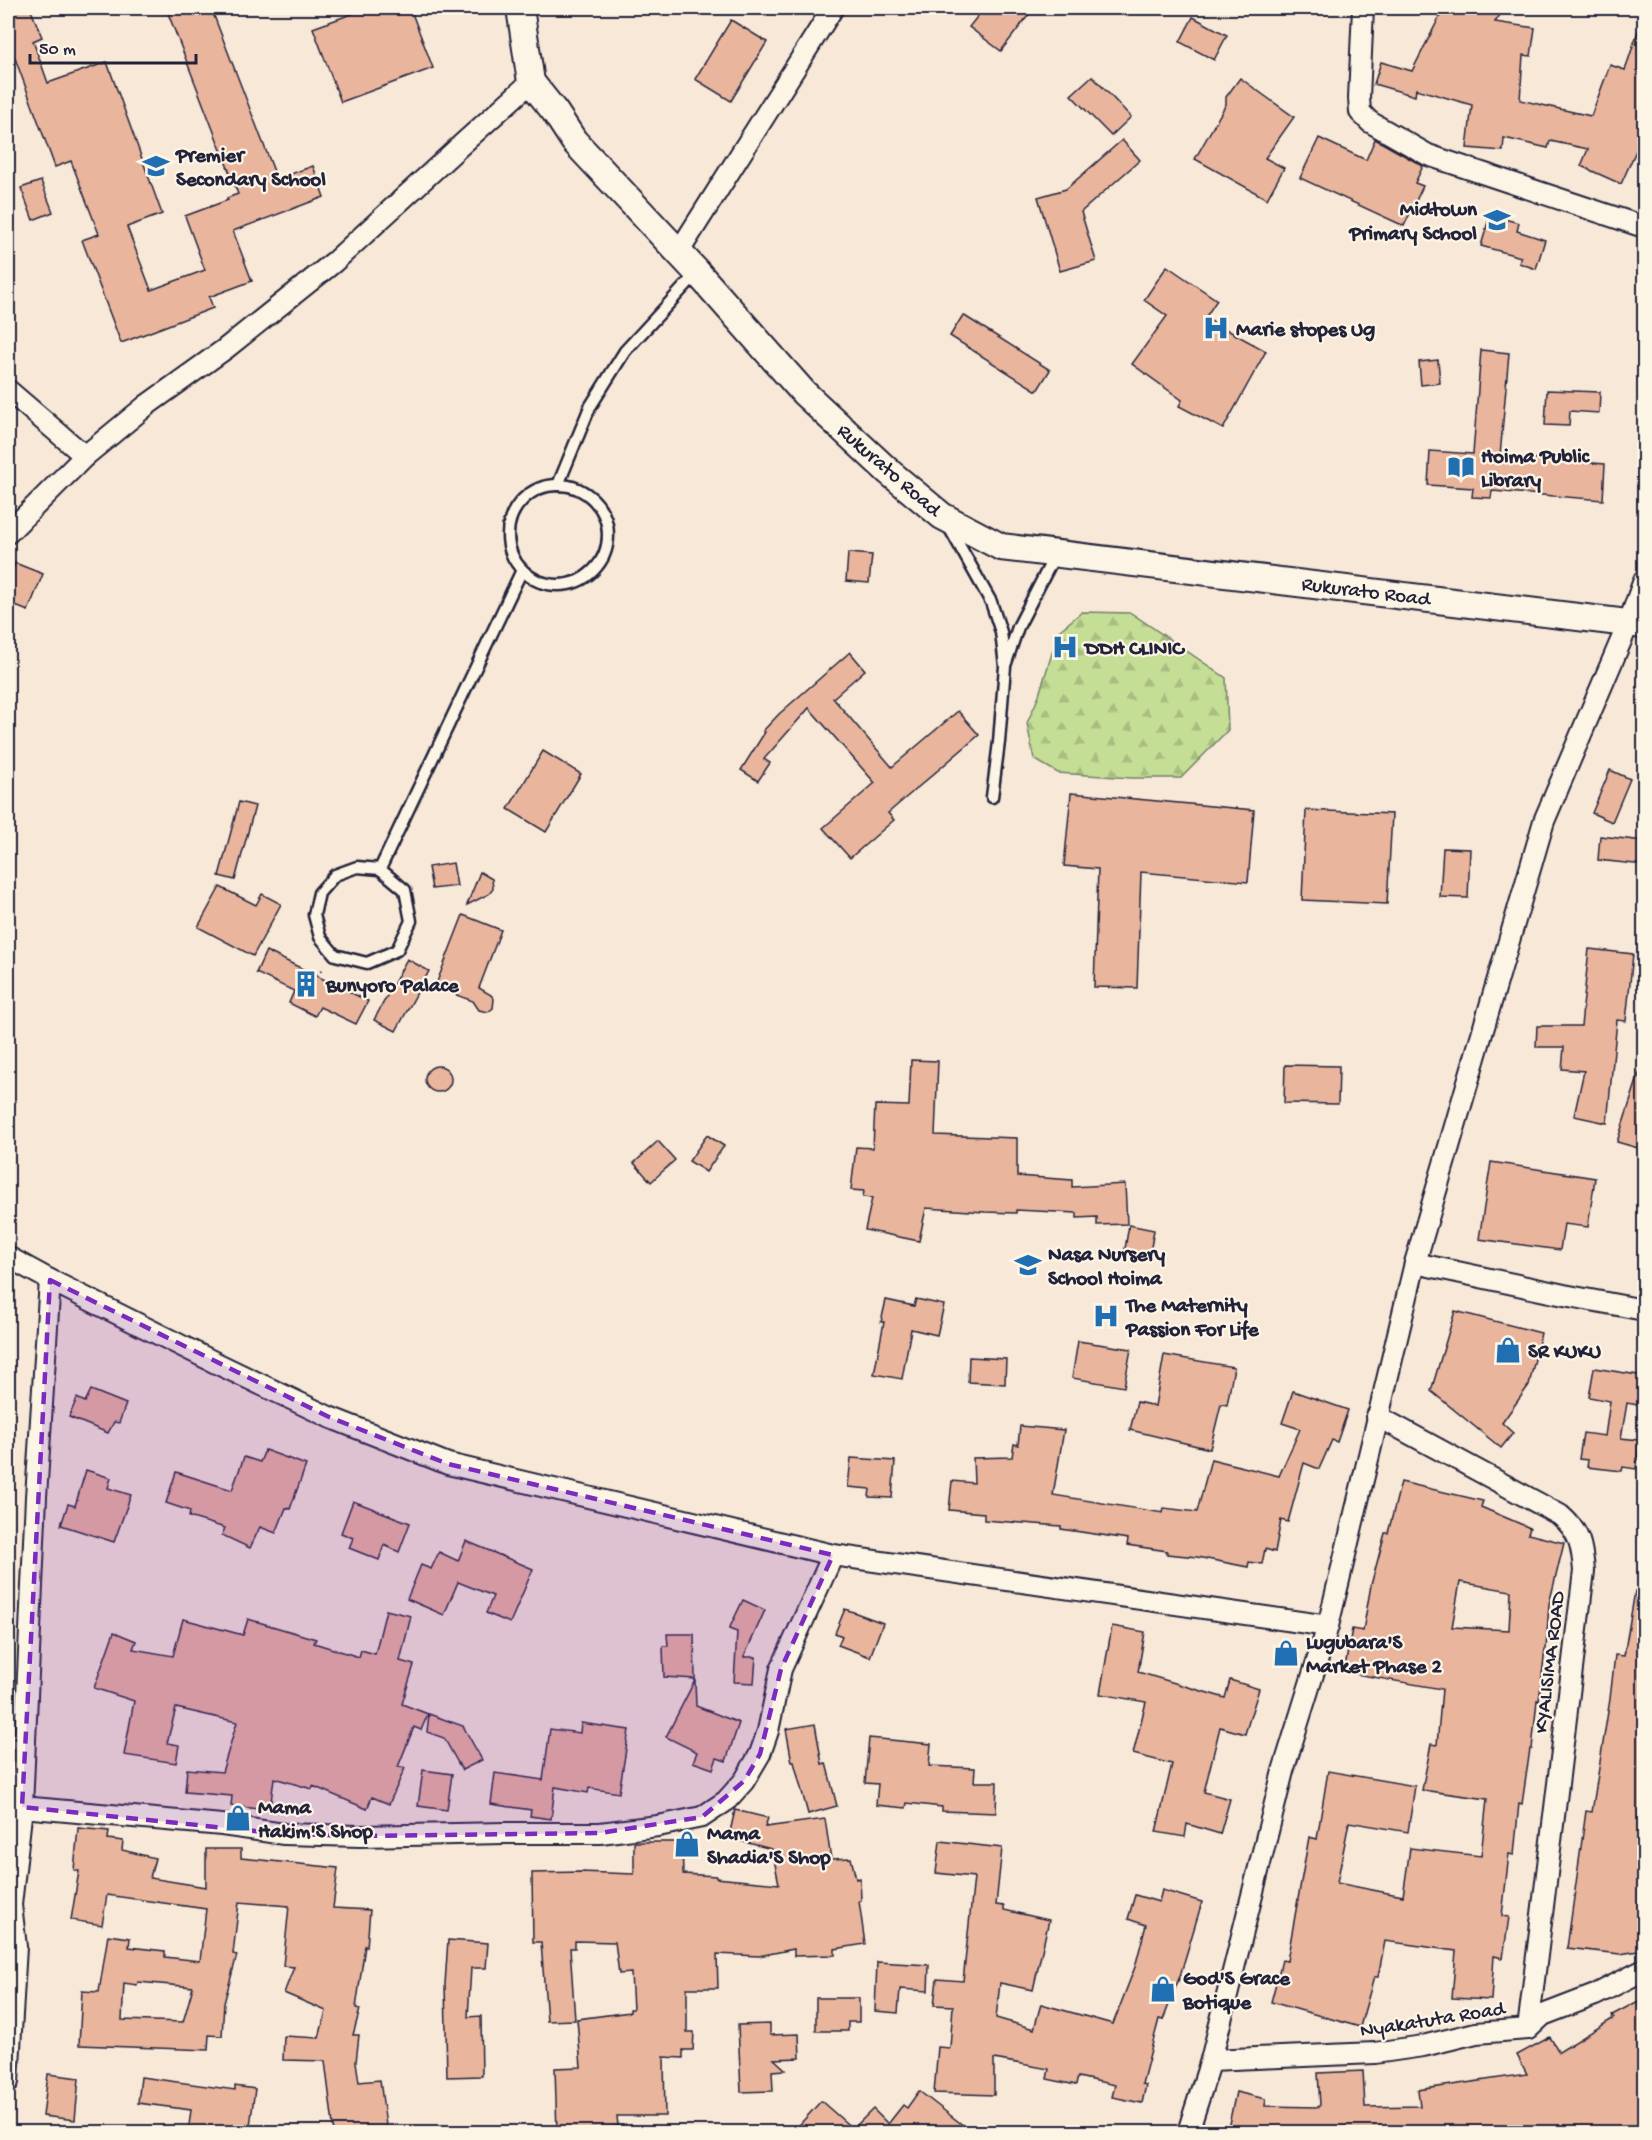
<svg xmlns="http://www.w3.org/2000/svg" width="1652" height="2140" font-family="'Gochi Hand',sans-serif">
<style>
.forest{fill:url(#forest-firs);stroke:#738068;stroke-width:1.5}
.building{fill:#eab59d;stroke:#22223b;stroke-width:1.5;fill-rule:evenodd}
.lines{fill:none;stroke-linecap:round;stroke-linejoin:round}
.service-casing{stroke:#22223b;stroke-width:15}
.minor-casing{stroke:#22223b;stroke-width:24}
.tertiary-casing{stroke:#22223b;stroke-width:30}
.path{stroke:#22223b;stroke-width:4;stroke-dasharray:1.5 4.5;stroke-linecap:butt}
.service{stroke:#fcf5e5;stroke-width:10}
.minor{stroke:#fcf5e5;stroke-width:20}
.tertiary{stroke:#fcf5e5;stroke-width:26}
.marked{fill:#7b2cbf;fill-opacity:0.2;stroke:#7b2cbf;stroke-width:4.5;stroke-dasharray:12 8;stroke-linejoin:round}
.labels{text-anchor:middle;stroke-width:4.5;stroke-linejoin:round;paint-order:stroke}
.poi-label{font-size:21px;font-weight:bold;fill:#22223b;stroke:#fcf5e5;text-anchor:start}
.street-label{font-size:21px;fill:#22223b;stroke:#fcf5e5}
</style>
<defs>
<pattern id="forest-firs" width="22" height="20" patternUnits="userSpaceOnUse" patternTransform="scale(1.5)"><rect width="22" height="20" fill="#c4de95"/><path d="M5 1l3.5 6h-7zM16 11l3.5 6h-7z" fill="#a8be81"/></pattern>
</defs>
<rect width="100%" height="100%" fill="#f8e8d7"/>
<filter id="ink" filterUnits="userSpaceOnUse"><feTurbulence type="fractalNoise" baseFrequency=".0167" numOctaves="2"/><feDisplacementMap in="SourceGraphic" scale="12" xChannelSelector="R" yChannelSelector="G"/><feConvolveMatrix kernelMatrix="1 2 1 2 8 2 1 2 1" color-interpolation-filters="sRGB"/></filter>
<g filter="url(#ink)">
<path class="forest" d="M1082,612L1131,613L1226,678L1228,730L1181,778H1132L1058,773L1034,759L1027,723L1038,698L1059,631Z"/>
<g class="building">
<path d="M8,8H30L42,37L33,41L48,83L107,62L162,214L127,227L151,290L205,270L185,216L228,200L227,198L238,194L166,8H211L277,179L313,166L324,197L233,231L252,281L209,297L213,308L121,343L82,240L99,234L71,161L55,167L12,50L8,52Z"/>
<path d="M368,8H410L433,68L341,102L313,28Z"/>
<path d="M984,8H1034L1001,51L969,27Z"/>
<path d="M1444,8H1488L1500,15L1495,22L1535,28L1531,56L1523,55L1520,100L1591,116L1610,65L1625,70L1641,22H1644V133L1621,184L1581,166L1588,149L1550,141L1548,148L1504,138L1503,151L1467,148L1472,105L1416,89L1415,96L1374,84L1381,62L1412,71Z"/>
<path d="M1193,17L1227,35L1214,60L1180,42Z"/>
<path d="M731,20L767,42L731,101L695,79Z"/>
<path d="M1092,76L1131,117L1111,136L1071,95Z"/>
<path d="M1240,78L1294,117L1265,158L1284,168L1267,199L1195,159L1226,104V97Z"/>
<path d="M1319,138L1366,160L1375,139L1423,166L1415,183L1423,186L1404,226L1300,178Z"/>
<path d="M1122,140L1140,160L1081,212L1096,261L1060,271L1038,197L1066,189Z"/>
<path d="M41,181L53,212L33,220L21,188Z"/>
<path d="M1490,215L1519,223L1517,231L1545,240L1536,269L1519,263L1521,257L1481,246Z"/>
<path d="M1167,266L1217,300L1205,318L1266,351L1223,429L1179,406L1182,400L1132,364L1167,316L1144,300Z"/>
<path d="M963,315L1050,370L1037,391L950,336Z"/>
<path d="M1481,350L1509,353L1500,456L1605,464L1603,500L1492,491L1491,498L1472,497L1473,488L1428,485L1430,451L1473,454Z"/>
<path d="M1438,360L1440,383L1421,385L1419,362Z"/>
<path d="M1547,390L1600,392L1599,413L1570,411L1569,426L1545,425Z"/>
<path d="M848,553L872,555L869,583L846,581Z"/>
<path d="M15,563L43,574L28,611L8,603V580Z"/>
<path d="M850,652L865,670L833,698L892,767L958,711L979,735L888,813L894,820L850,858L823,828L875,783L809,708L764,759L770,763L758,781L741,770L765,732L763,731L779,714Z"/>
<path d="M543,751L581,774L546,832L508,809Z"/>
<path d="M1610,770L1630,779L1612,822L1592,813Z"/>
<path d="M1071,793L1254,810L1248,882L1141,872L1137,988L1094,987L1098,869L1064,866Z"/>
<path d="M239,802L255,806L235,880L219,876Z"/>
<path d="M1306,810L1392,814L1387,904L1302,900Z"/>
<path d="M1600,836L1644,841V865L1598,860Z"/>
<path d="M1443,848L1470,849L1468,898L1440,897Z"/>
<path d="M453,863L457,886L432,889L428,867Z"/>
<path d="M480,872L492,879L493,889L489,894L467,905Z"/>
<path d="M220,887L256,905L262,894L281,904L253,956L198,927Z"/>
<path d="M463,915L501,930L479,988L491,995L494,999L493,1008L488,1012L479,1010L473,1001L435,987Z"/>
<path d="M1589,949L1633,954L1626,1021L1617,1020L1607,1123L1574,1116L1584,1071L1562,1069L1564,1047H1536L1537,1026H1581Z"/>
<path d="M266,951L368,1001L356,1024L320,1007L315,1016L289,1003L294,991L256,973Z"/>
<path d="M407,959L429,971L396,1031L374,1020Z"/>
<path d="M911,1060L938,1061L935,1135L1017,1138V1176L1072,1180V1187L1125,1184L1127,1224L1097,1225V1217L1077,1218V1213L1016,1210V1213L985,1212L926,1208L919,1241L865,1230L872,1198L863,1197L864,1191L851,1190L856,1147L873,1148L875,1105L909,1106Z"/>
<path d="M1285,1065L1339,1066L1338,1104L1284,1103Z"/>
<circle cx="438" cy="1079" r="13"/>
<path d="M1641,1068L1644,1069V1126L1638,1148L1617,1142Z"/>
<path d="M707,1135L724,1146L706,1172L689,1161Z"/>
<path d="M658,1141L675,1160L651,1182L634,1163Z"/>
<path d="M1491,1162L1595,1178L1588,1227L1564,1224L1560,1250L1479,1239Z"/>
<path d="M1129,1225L1154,1230L1149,1259L1124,1255Z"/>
<path d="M916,1299L944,1305L937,1335L911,1329L902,1379L874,1374L884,1322H881L886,1300L914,1306Z"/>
<path d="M1455,1311L1541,1333L1529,1385L1502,1423L1513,1433L1501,1448L1431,1391Z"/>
<path d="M1078,1341L1131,1349L1124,1387L1072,1378Z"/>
<path d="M1164,1355L1234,1367L1227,1405L1221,1404L1210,1449L1130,1430L1137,1402L1155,1406Z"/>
<path d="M969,1357L1006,1359L1005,1384L968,1382Z"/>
<path d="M1594,1368L1644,1376V1406L1627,1403L1621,1438L1639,1440L1636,1469L1623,1467L1622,1471L1587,1467L1588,1460L1579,1459L1583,1433L1605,1436L1610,1401L1589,1397Z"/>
<path d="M91,1390L126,1404L119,1423L114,1422L108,1433L69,1417L77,1398L85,1402Z"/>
<path d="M1293,1391L1348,1410L1337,1442L1332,1440L1319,1469L1304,1463L1288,1522L1281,1520L1275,1552L1265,1549L1262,1564L1249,1562L1248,1567L1197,1557L1167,1554V1551L1127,1545L1128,1539L1061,1529V1526L984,1520V1513L949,1510L952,1481L974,1483L973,1458L1012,1457L1014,1444L1018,1445L1020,1426L1064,1430L1053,1495L1163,1513L1164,1508L1197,1512L1211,1459L1279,1476L1300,1429L1282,1423Z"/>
<path d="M265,1450L306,1465L290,1509L286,1508L276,1533L260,1527L250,1548L222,1535L225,1528L189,1517L190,1511L166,1503L176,1472L232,1490L244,1457L260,1462Z"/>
<path d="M851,1458L895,1461L892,1498L869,1497L870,1489L848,1487Z"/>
<path d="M86,1470L111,1478L108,1488L131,1495L114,1542L61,1525L68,1504L75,1506Z"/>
<path d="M1401,1482L1483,1501L1481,1507L1530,1528L1528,1534L1564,1543L1549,1604L1546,1649H1545L1539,1701L1537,1700L1532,1749H1530L1522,1804L1519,1803L1514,1855L1509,1854L1502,1916L1509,1917L1503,1958L1494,1956L1491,2000L1452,1998L1456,1951L1385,1941L1378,1977H1374L1360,2027L1271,2002L1282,1960L1287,1961L1309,1837L1317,1839L1328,1771L1415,1786L1408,1832L1349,1822L1337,1883L1403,1896L1410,1848L1481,1856L1487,1799L1422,1790L1431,1744L1437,1745L1442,1689L1344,1672L1352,1629L1363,1631L1371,1585L1385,1533H1388ZM1460,1582L1511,1591L1509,1630L1452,1627Z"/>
<path d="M353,1501L410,1523L399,1552L384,1545L379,1560L349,1548L353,1538L341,1533Z"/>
<path d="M466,1541L533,1569L510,1623L486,1613L493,1596L458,1582L444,1615L407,1599L421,1565L431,1569L439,1552L458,1561Z"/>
<path d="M1635,1591L1644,1592V1950L1620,1954L1567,1948L1586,1811L1592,1812L1610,1699L1615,1655L1624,1656Z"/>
<path d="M743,1600L765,1610L744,1657H756L754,1683L734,1682L737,1632L729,1629Z"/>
<path d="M845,1609L883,1623L870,1657L838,1645L842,1636L835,1633Z"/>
<path d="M386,1610L411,1616L400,1661L414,1665L402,1704L428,1714L421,1730L414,1727L398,1767L405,1768L389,1804L372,1797L367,1809L313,1786L312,1789L274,1778L270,1810L231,1806L232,1796L185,1792L187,1769L222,1772L237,1722L176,1708L167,1743L179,1745L176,1763L124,1755L134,1701L94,1688L114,1632L136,1641L133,1649L173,1656L183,1619L243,1635L248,1619L316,1639L314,1643L359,1657L361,1650L375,1654Z"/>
<path d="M1112,1626L1145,1632L1138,1672L1225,1698L1230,1680L1259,1689L1245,1734L1220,1727L1204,1792L1230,1799L1220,1834L1187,1824L1185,1837L1156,1832L1172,1764L1133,1754L1146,1702L1100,1694Z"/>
<path d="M667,1634H694L695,1679L664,1677L663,1646H668Z"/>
<path d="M695,1680L696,1706L739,1723L726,1761L717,1758L713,1769L693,1762L697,1752L666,1737Z"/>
<path d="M429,1714L463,1726L482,1760L462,1770L444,1738L427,1732Z"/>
<path d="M581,1723L629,1730L619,1793L589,1788L588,1793L555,1787L551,1819L530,1816L531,1810L491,1804L495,1773L543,1780L550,1729L580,1733Z"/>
<path d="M815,1724L822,1764L826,1763L837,1806L808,1814L794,1762H792L786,1729Z"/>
<path d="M869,1738L931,1744L929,1766L975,1768L974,1782H997L996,1813L942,1811V1807L907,1803L906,1808L876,1805L878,1784L865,1783Z"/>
<path d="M423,1770L452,1774L447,1810L418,1806Z"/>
<path d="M735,1810L768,1818L765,1827L825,1819L831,1859L851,1858L856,1879L860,1878L861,1901H859L865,1944L835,1949V1955L794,1956V1949L759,1956L717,1954L718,1988H687V2032H694L693,2050H683V2058L664,2057L665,2116H617L618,2126L601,2128V2133H557L555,2068L581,2067L577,2019L630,2012V2009H633L631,1973L619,1974L615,1942L575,1941V1948H570L575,2020L547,2021L541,1942H533L532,1873L580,1872L634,1874V1842H682L683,1874L716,1876V1878L779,1884L772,1849L716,1835L730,1832Z"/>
<path d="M78,1828L109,1831L108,1839L123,1841L122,1850L155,1858L150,1878L206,1887V1849H241V1858L338,1868L333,1908L370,1910L367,1947L365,1946L356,2008L360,2009L353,2035H359L356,2062L359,2082L380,2080L387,2133H334L325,2061L283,2060L284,2036L319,2038L326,2011L284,1993L294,1967L283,1966L289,1906L239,1902L233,1954L237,1955L224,2003L222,2036L209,2035L208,2050L79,2045L82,1991L99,1992L108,1935L130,1938L129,1947L165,1951V1957L200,1961L206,1909L107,1895L102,1925L71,1920L79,1871L74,1870ZM138,1982L193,1987L183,2022L122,2020L124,1983L137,1985Z"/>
<path d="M940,1841L1002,1848L996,1905L1004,1906V1910L1049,1920L1033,1990L1000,1983L996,2018L1034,2029L1041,2004L1113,2024L1135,1967L1146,1925L1128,1919L1135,1895L1159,1902L1162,1890L1202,1902L1180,1976L1163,2020L1159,2019L1142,2084L1146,2085L1142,2103L1112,2097L1115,2085L1078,2077L1076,2085L1047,2079L1049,2069L994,2059V2095L934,2093L938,2047L950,2048L953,2006L934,2005L937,1979L963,1981L974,1877L936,1873Z"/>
<path d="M448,1940L488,1943L486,1968H471L468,2017L481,2016L482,2076L447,2077L445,1984Z"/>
<path d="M877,1962L929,1965L928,1991L900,1989L898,2013L875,2011Z"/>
<path d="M816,1998H859V2022H848V2031H816Z"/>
<path d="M1644,1998V2133H1227L1236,2092L1266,2099L1265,2106L1318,2107L1320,2105L1318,2073L1363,2071L1365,2107L1420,2106L1418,2090L1527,2074L1517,2055L1550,2037L1559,2052L1614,2018L1612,2015Z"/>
<path d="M770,2024V2035L799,2034L800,2058L774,2059L786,2070L772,2071L773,2091L741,2092L738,2025Z"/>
<path d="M48,2074L79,2078L75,2120L43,2116Z"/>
<path d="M141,2077L235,2090V2086L255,2089L249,2133H188L191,2110L138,2103Z"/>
<path d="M919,2091L973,2133H792L821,2101L853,2129L873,2109L888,2124L903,2105L907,2108Z"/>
</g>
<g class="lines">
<g class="service-casing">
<g id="service">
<path d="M558,485L590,407L625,351L697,273"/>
<circle cx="558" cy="535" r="50"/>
<path d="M949,527L991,602L1001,632L1005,666L999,742L992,797"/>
<path d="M1006,663L1018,627L1055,555"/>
<path d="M357,867L380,869L405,890L411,921L397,950L367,963L335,955L320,937L314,915L319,893L335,875Z"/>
<path d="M380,869L522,570"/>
</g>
</g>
<g class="minor-casing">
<g id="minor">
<path d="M1363,8L1359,98L1360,112L1370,122L1428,155L1644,227"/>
<path d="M678,253L833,8"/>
<path d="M8,390L85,456"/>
<path d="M8,533L85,456L147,405L225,349L334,262L460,146L531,82"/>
<path d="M8,1257L50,1280L216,1363L329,1417L448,1464L833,1555L1328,1626"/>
<path d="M1415,1263L1564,1295L1644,1310"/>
<path d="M1377,1416L1560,1515C1580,1532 1582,1546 1584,1571L1528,2029"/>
<path d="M22,1807L222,1825L284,1834L360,1836L504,1833H600L658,1826L702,1817L726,1801L744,1781L760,1754L768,1731L781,1669L833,1555"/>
<path d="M1211,2060L1375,2053L1423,2046L1476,2033L1528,2029L1543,2015L1595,1995L1644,1970"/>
<path d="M8,2082L16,1947L11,1905L22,1807L36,1497L50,1280"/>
<path d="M1188,2132L1211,2060L1283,1771L1328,1626L1415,1263L1544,821L1629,622L1644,580"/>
</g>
</g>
<g class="tertiary-casing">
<path id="tertiary" d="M520,8L531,82L555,112L574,141L697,272L804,393L889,472L942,516L1001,547L1644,625"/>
</g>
<path class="path" d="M317,976L325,967"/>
<use href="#service" class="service"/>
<use href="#minor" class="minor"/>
<use href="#tertiary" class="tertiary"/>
</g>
</g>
<path class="marked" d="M50,1280L329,1417L448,1464L833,1555L781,1669L760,1754L744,1781L702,1817L600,1833L360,1836L284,1834L22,1807Z"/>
<defs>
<g id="school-bare" transform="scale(2.07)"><path d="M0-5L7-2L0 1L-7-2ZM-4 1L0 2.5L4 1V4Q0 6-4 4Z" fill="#1f6fb2" stroke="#fcf5e5" stroke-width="2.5" paint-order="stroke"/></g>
<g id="hospital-bare" transform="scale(2.07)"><path d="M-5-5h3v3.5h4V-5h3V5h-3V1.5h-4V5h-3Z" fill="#1f6fb2" stroke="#fcf5e5" stroke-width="2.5" paint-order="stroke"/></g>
<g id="library-bare" transform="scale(2.07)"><path d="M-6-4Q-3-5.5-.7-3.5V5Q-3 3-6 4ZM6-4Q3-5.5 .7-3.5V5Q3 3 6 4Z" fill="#1f6fb2" stroke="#fcf5e5" stroke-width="2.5" paint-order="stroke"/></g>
<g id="building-bare" transform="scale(2.07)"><path d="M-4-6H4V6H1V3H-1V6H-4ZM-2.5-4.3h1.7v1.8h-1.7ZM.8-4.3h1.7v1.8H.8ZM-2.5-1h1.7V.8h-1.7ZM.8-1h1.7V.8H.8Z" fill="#1f6fb2" stroke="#fcf5e5" stroke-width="2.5" paint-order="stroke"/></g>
<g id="shop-bare" transform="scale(2.07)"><path d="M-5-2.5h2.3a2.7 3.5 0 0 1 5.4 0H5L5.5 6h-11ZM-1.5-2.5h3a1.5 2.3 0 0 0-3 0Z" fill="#1f6fb2" stroke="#fcf5e5" stroke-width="2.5" paint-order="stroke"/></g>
</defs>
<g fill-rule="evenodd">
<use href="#school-bare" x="156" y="166"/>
<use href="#school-bare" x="1497" y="220"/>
<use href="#hospital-bare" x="1216" y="328"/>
<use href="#library-bare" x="1461" y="467"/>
<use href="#hospital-bare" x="1065" y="647"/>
<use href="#building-bare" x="306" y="984"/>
<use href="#school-bare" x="1028" y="1265"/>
<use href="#hospital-bare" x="1106" y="1316"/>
<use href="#shop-bare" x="1508" y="1350"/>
<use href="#shop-bare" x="1286" y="1653"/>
<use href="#shop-bare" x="238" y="1818"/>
<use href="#shop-bare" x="687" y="1844"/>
<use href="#shop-bare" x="1163" y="1989"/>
</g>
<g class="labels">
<g class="poi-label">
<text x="176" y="161">Premier<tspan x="176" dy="24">Secondary School</tspan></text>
<text x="1477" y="215" text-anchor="end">Midtown<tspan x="1477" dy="24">Primary School</tspan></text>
<text x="1236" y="335">Marie stopes Ug</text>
<text x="1481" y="462">Hoima Public<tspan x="1481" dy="24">Library</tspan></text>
<text x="1085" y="654">DDH CLINIC</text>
<text x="326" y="991">Bunyoro Palace</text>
<text x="1048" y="1260">Nasa Nursery<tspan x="1048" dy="24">School Hoima</tspan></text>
<text x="1126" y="1311">The Maternity<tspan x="1126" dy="24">Passion For Life</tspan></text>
<text x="1528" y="1357">SR KUKU</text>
<text x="1306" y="1648">Lugubara'S<tspan x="1306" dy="24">Market Phase 2</tspan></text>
<text x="258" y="1813">Mama<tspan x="258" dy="24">Hakim'S Shop</tspan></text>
<text x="707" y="1839">Mama<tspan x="707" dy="24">Shadia'S Shop</tspan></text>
<text x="1183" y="1984">God'S Grace<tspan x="1183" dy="24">Botique</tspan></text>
</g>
<g class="street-label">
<text transform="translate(890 469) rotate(41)" y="7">Rukurato Road</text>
<text transform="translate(1366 590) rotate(7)" y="7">Rukurato Road</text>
<text transform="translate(1548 1662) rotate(-83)" y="7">KYALISIMA ROAD</text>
<text transform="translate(1432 2018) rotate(-9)" y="7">Nyakatuta Road</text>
</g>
</g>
<rect width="1652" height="2140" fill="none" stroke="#fcf5e5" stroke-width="30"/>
<rect x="15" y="15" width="1622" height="2110" fill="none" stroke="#22223b" stroke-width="2" filter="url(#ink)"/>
<path d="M30 54v9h166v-9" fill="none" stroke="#22223b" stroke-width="3"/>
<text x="39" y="54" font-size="18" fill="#22223b" stroke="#fcf5e5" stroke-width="4.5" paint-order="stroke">50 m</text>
</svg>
